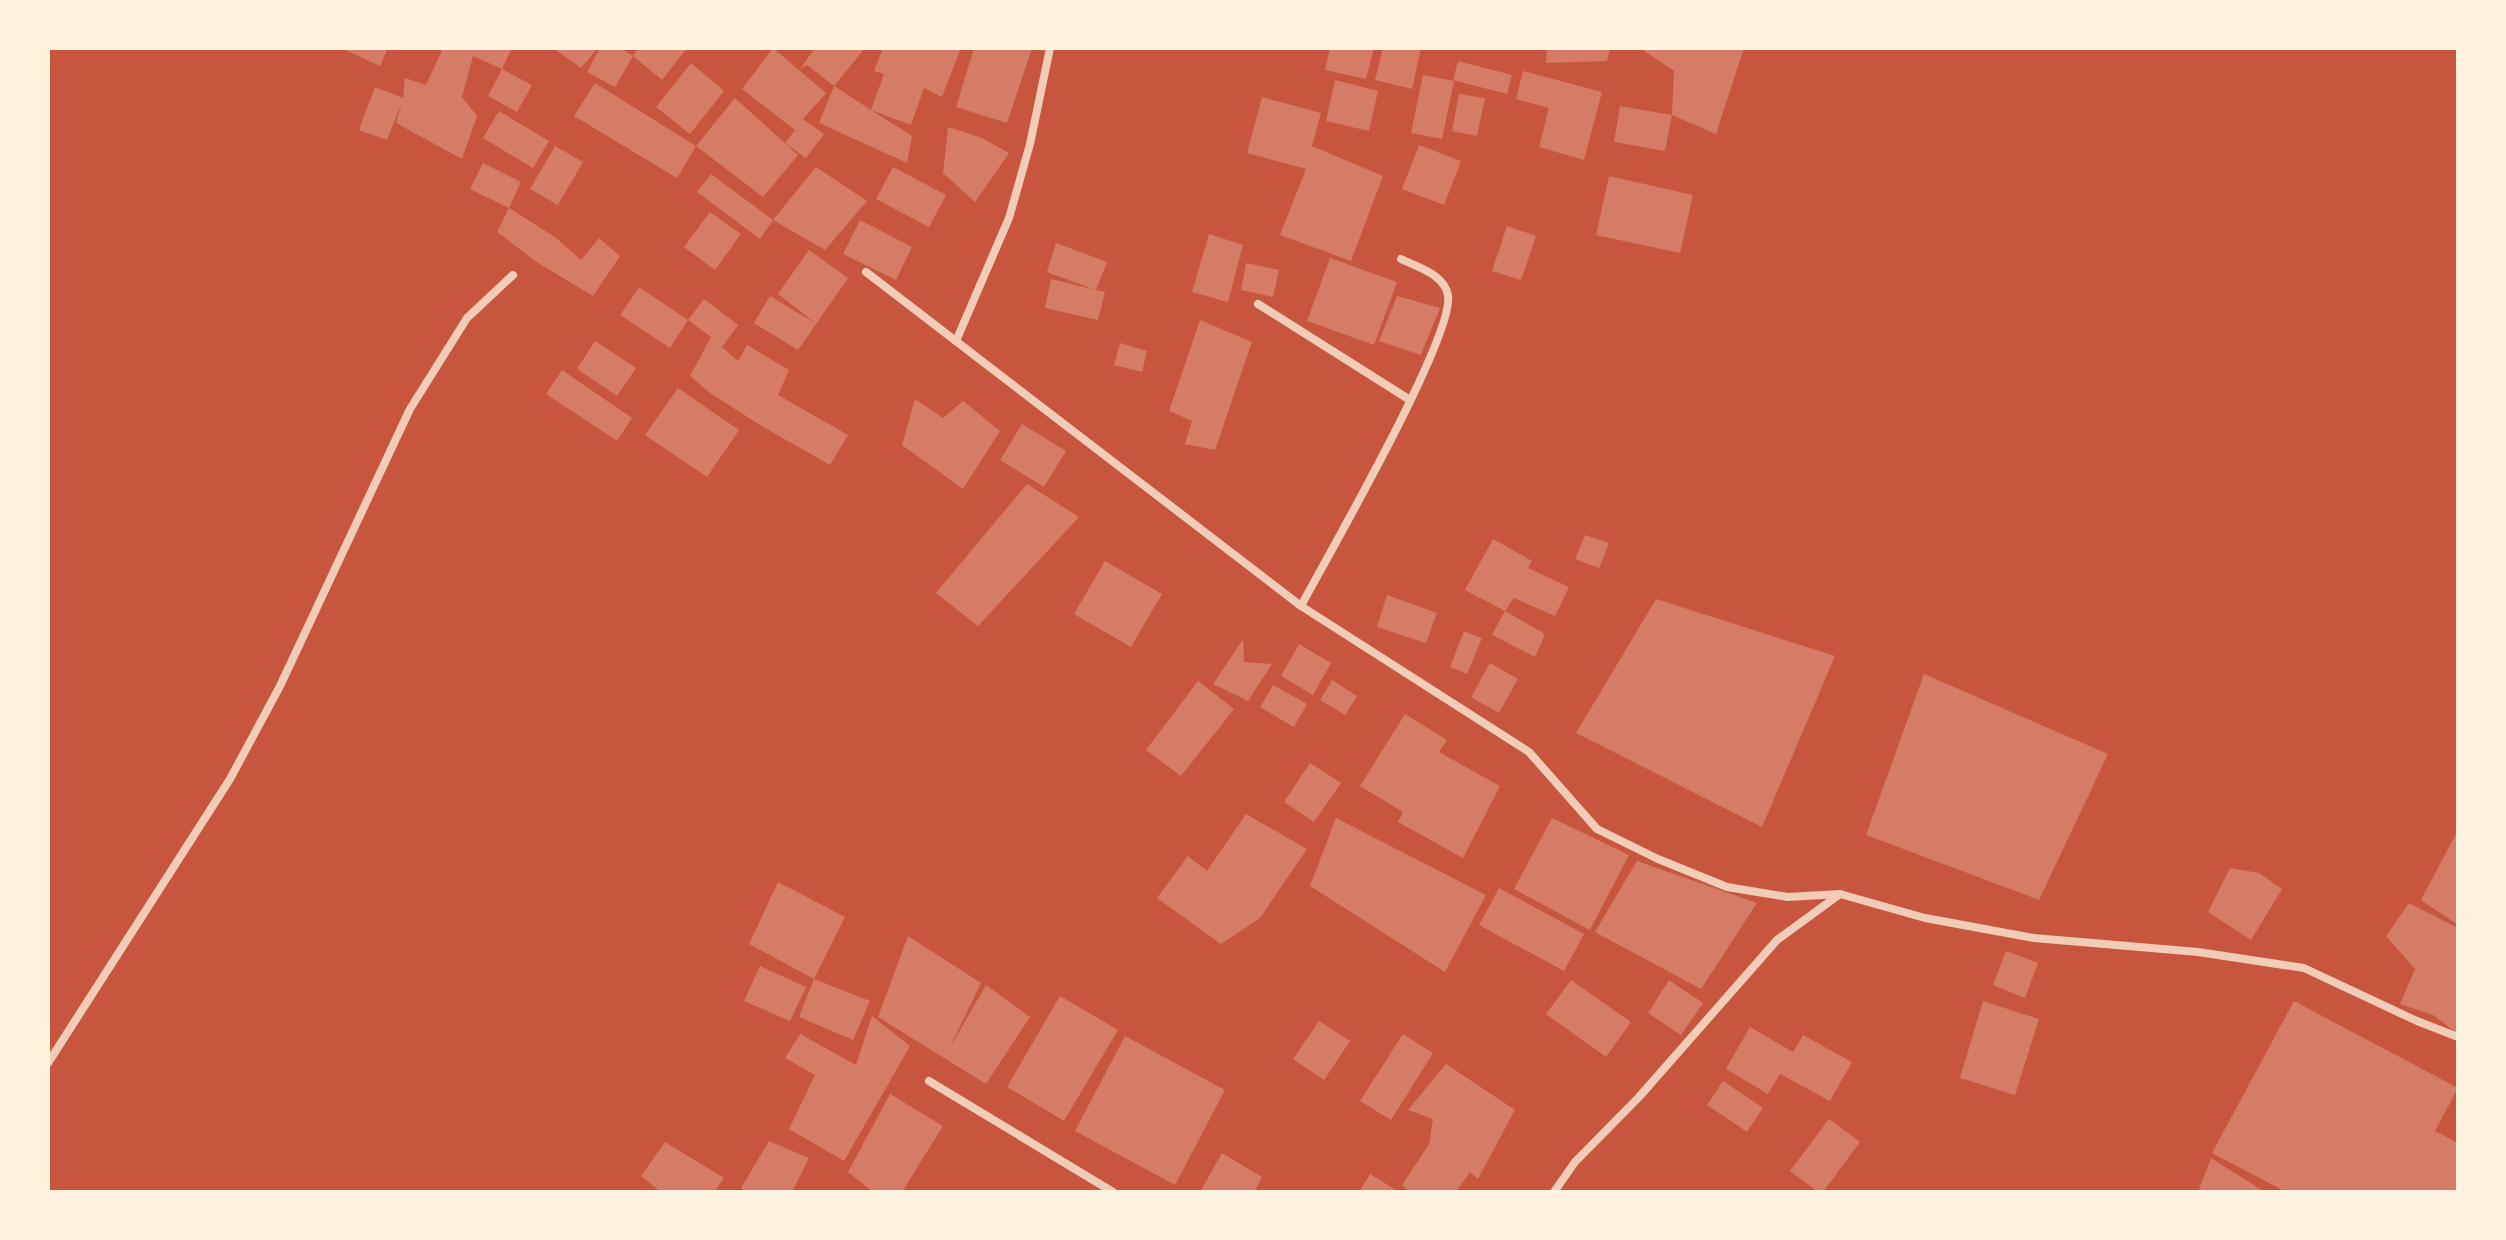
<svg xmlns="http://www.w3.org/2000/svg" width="2506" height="1240" font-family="'Source Serif 4',serif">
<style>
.building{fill:#d67c66}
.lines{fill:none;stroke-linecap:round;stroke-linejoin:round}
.minor{stroke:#f1ccb7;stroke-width:8}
</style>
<rect width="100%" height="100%" fill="#c8553d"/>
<g class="building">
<path d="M341,48H388L380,66Z"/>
<path d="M443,48H512L502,69L473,56L462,97L477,116L462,159L396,123L402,102L387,140L359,130L375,87L403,98L405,78L426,85Z"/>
<path d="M553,48H598L581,68Z"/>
<path d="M600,48H620L633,56L615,87L587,72Z"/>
<path d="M639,48H687L662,80L633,56Z"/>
<path d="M773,48L826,93L803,119L824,134L806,158L785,143L795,130L742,89Z"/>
<path d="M815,48H865L834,86L871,110L884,74L874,71L883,48H961L942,97L924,88L911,125L871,110L912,136L907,163L819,123L834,86L807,65L800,69Z"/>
<path d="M974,48H1032L1007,123L956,107Z"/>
<path d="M1330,48H1374L1366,79L1325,70Z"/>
<path d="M1383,48H1421L1412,89L1375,80Z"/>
<path d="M1547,48H1610L1607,61L1546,63Z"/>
<path d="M1640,48H1744L1716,134L1672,115L1674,71Z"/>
<path d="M1458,61L1512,75L1507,94L1453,80Z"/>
<path d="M691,63L724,91L690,134L656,107Z"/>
<path d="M502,69L532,85L517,112L488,96Z"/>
<path d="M1523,71L1602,92L1584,160L1539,147L1549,108L1516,99Z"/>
<path d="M1423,75L1454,81L1442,139L1411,133Z"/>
<path d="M1335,80L1378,91L1369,131L1326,121Z"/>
<path d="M595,83L696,146L677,178L574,116Z"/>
<path d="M1459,94L1485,98L1477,136L1452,131Z"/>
<path d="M1262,97L1321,113L1312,146L1383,176L1351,261L1280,235L1306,169L1247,153Z"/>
<path d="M735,98L798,155L763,197L696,146Z"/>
<path d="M1620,106L1672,115L1665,151L1614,142Z"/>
<path d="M499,111L549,141L533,168L483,138Z"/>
<path d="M948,127L982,138L1009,153L975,202L943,173Z"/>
<path d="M1419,145L1461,161L1444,205L1402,189Z"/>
<path d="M555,146L583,162L558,205L530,189Z"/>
<path d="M483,163L521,182L509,208L470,189Z"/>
<path d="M816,167L867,201L825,250L773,220L760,239L697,192L711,174L773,220Z"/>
<path d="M893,167L946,195L929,227L876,199Z"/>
<path d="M1609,176L1693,195L1680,253L1596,235Z"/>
<path d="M509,208L555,237L581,260L599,238L620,256L593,296L538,263L497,232Z"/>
<path d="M710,212L741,234L715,270L684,247Z"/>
<path d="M860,220L912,247L896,280L843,254Z"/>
<path d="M1507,226L1536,236L1521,280L1492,271Z"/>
<path d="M1209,234L1243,245L1228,302L1192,292Z"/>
<path d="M1056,243L1107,262L1096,290L1105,292L1098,320L1045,308L1051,279L1096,290L1047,272Z"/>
<path d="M809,250L848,278L798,350L754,323L770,296L815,323L778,294Z"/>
<path d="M1330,258L1397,282L1374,345L1307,321Z"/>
<path d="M1246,263L1279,270L1273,297L1241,290Z"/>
<path d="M639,287L688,320L704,299L738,325L722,347L738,361L747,345L789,370L778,395L848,435L830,465L760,425L710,393L690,376L711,337L688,320L670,348L620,315Z"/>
<path d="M1397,296L1440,308L1421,355L1379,341Z"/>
<path d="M1200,320L1252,342L1215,450L1185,444L1192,421L1169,411Z"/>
<path d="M595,341L636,368L617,396L577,369Z"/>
<path d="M1120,343L1147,351L1142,372L1114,365Z"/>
<path d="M562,370L632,418L617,441L546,394Z"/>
<path d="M678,388L739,430L707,477L645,435Z"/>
<path d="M915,399L943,418L963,401L1000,431L963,489L902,445Z"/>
<path d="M1022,424L1066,451L1044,487L1000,460Z"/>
<path d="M1027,484L1079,517L978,626L936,593Z"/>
<path d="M1585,535L1609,543L1599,568L1575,559Z"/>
<path d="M1493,539L1532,561L1528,568L1569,587L1555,616L1514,598L1505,611L1465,590Z"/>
<path d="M1105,561L1162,594L1131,647L1074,614Z"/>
<path d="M1387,595L1437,613L1426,643L1377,627Z"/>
<path d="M1656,599L1835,656L1762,827L1576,733Z"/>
<path d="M1505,611L1545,634L1535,657L1492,635Z"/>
<path d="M1464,631L1482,638L1467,674L1450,667Z"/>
<path d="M1243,639L1244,662L1272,664L1248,701L1213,684Z"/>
<path d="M1299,644L1331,663L1313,695L1281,676Z"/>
<path d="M1490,663L1518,679L1499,713L1471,697Z"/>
<path d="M1924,674L2108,754L2039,900L1866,835Z"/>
<path d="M1332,680L1357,696L1345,715L1320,700Z"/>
<path d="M1198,681L1234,709L1181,776L1146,750Z"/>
<path d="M1273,685L1307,704L1294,727L1260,707Z"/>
<path d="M1405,714L1447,740L1439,752L1500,786L1463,858L1398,822L1403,812L1360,786Z"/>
<path d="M1310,763L1341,783L1314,822L1284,802Z"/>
<path d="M1246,814L1307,849L1260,918L1221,944L1157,898L1188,856L1207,871Z"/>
<path d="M1336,818L1486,895L1445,972L1310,886Z"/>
<path d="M1552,818L1629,855L1590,930L1514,889Z"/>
<path d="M2458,830V925L2421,900Z"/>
<path d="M1637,861L1757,903L1701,989L1595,932Z"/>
<path d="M2230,868L2259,873L2282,889L2251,940L2208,912Z"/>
<path d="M778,882L845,917L814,979L749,944Z"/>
<path d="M1499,888L1584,934L1564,971L1479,925Z"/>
<path d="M2409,903L2458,928V1034L2433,1015L2400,1004L2415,969L2386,936Z"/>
<path d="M908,936L981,983L949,1049L986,985L1030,1017L986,1084L878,1017Z"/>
<path d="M2006,951L2038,963L2025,998L1993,985Z"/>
<path d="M760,966L806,987L790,1021L744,1001Z"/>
<path d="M814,979L870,1001L853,1040L799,1017Z"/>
<path d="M1571,980L1631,1022L1606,1057L1546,1014Z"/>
<path d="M1669,980L1703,1003L1681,1035L1648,1013Z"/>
<path d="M1060,996L1118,1030L1064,1121L1007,1087Z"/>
<path d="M1983,1001L2039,1019L2015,1095L1960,1078Z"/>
<path d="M2294,1001L2458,1088L2435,1131L2458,1143V1192H2286L2212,1153Z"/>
<path d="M872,1016L910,1046L844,1161L789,1129L815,1075L785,1058L800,1034L856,1065Z"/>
<path d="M1319,1021L1350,1041L1324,1080L1293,1059Z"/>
<path d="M1750,1027L1793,1052L1803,1035L1852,1062L1830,1101L1780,1074L1768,1094L1726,1069Z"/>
<path d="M1403,1034L1433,1053L1391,1120L1360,1101Z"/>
<path d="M1125,1036L1225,1090L1175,1185L1075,1131Z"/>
<path d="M1446,1064L1515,1110L1478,1179L1470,1172L1456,1192H1410L1402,1185L1429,1144L1433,1119L1408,1110Z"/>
<path d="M1723,1081L1763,1108L1747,1132L1707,1105Z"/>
<path d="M890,1094L943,1126L902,1192H873L848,1172Z"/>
<path d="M1829,1119L1860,1142L1823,1192H1818L1790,1171Z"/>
<path d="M769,1141L809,1158L792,1192H746L741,1188Z"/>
<path d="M665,1142L724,1178L714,1192H661L641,1176Z"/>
<path d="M1222,1153L1262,1177L1254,1192H1200Z"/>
<path d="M2211,1158L2265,1192H2198Z"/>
<path d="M1370,1174L1399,1192H1359Z"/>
</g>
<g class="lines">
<g class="minor">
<path d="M866,272L1301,606L1529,752L1597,829L1658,859L1727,887L1788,897L1840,894"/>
<path d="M1258,304L1410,400"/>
<path d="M956,341L1009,218L1030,144L1050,48"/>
<path d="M1301,606C1327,557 1455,336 1448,295C1444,274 1417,267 1401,259"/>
<path d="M48,1063L230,779L280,686L410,409L467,318L513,275"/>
<path d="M929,1081L1113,1192"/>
<path d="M1554,1192L1575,1162L1639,1097L1777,940L1840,894L1925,918L2034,938L2198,952L2304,968L2417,1021L2458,1037"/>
</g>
</g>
<rect width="2506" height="1240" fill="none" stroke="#fff3e0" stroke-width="100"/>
</svg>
